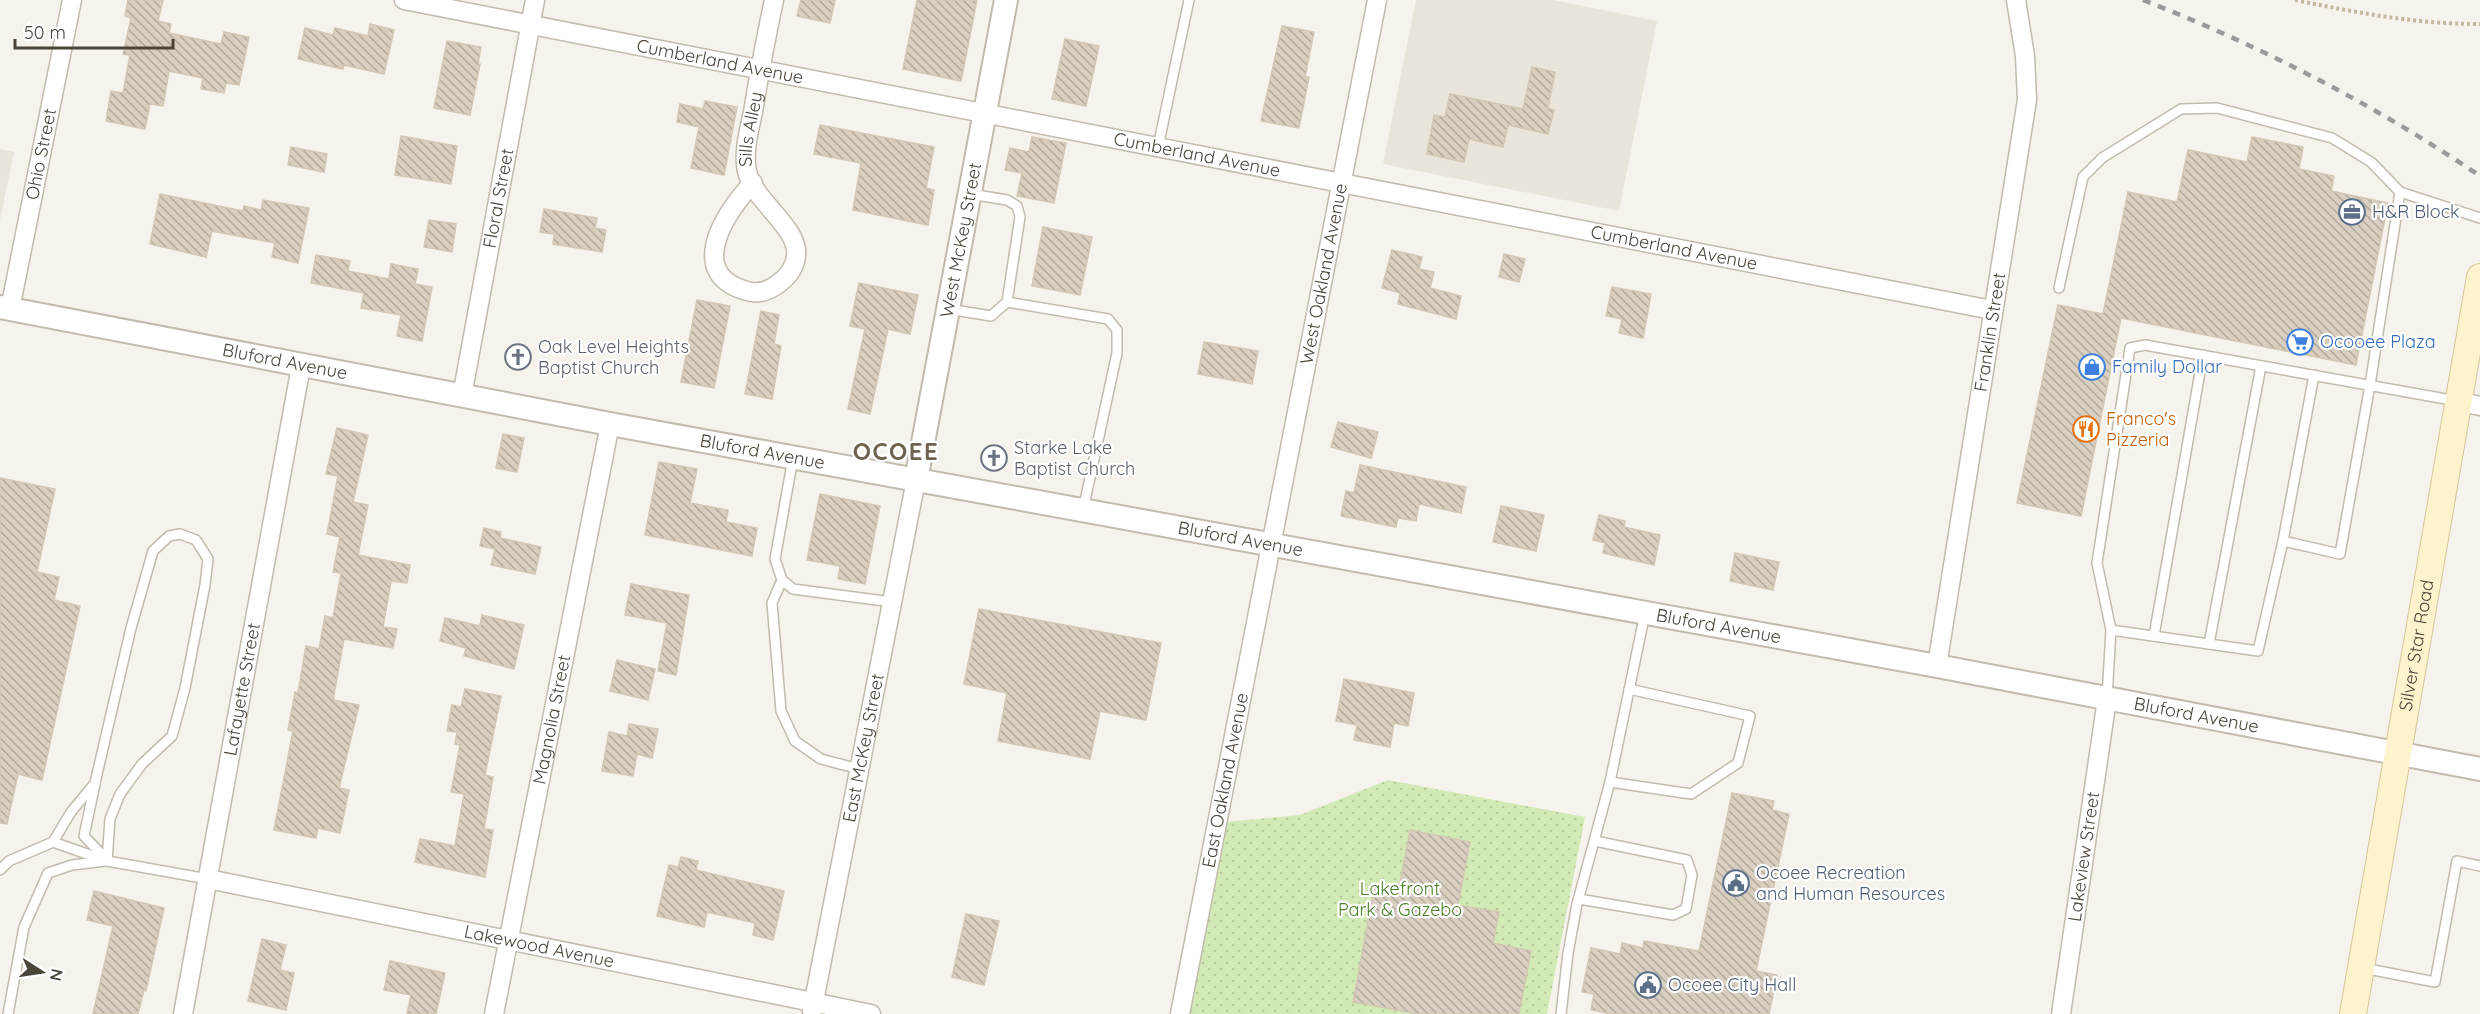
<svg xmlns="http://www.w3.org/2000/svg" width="2480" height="1014" font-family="Quicksand,sans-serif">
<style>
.residential{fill:#eae5da}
.park{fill:url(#park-dots)}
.building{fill:url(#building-back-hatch);stroke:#d3c7b4;stroke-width:1.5}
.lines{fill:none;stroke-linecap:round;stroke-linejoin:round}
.service-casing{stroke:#c2bbae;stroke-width:12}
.minor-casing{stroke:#c2bbae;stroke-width:21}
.tertiary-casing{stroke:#c2bbae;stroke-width:26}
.secondary-casing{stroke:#d6c79b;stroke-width:28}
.path{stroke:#c4b79f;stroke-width:4;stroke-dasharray:3 3;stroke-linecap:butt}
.service{stroke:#fff;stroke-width:9}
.minor{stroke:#fff;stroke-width:18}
.tertiary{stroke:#fff;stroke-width:22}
.secondary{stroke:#fff3cd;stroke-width:26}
.rail{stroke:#9a9a9a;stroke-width:4.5;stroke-dasharray:8 8;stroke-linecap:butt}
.labels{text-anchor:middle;stroke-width:4.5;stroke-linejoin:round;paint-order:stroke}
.street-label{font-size:18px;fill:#4b4439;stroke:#fff}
.service-label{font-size:18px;fill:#4e5e75;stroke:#fff;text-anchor:start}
.shop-label{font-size:18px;fill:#366cbe;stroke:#fff;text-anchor:start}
.worship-label{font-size:18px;fill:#5b616d;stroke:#fff;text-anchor:start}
.food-label{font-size:18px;fill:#c56008;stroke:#fff;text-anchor:start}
.park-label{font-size:18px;fill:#4a7f2a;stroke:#fff}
.district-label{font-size:24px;font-weight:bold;letter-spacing:1.5px;fill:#6e6250;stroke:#fff}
</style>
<defs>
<pattern id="park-dots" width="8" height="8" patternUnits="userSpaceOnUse" patternTransform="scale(1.5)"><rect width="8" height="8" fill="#d2eab5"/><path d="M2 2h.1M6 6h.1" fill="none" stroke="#b6ca9c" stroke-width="1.8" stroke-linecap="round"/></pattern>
<pattern id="building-back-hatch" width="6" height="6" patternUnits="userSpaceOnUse" patternTransform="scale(1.5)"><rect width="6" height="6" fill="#d8cfc1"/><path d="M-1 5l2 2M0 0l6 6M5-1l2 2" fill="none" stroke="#b1aa9e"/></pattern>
</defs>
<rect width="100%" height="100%" fill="#f6f3ec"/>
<g class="residential">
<path d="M1416,0H1553L1657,21L1619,211L1383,164Z"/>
<path d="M0,149L14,152L0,220Z"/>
</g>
<path class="park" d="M1388,780L1585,817L1547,1014H1189L1226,822L1300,815Z"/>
<g class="building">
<path d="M128,0H163L158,21L171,24L169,33L221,44L224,32L249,37L239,85L226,83L224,93L201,89L203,78L169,71L163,106L150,104L145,129L106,121L111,91L123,93L130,55L123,54L131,18L125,16Z"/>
<path d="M801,0H835L830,23L797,16Z"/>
<path d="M917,0H977L961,81L903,69Z"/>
<path d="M370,24L394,30L384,74L344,65L343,69L298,59L305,28L333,35L335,28L368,36Z"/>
<path d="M1282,26L1314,32L1305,77H1309L1299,128L1261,121Z"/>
<path d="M1065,39L1099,46L1086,106L1052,99Z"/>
<path d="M447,41L481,47L478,64H480L470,115L434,108Z"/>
<path d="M1532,67L1555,72L1548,108L1554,110L1548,134L1508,125L1503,147L1469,139L1464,162L1427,154L1434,115L1445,117L1450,94L1523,109Z"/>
<path d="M705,101L737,107L724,175L691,168L699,127L677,122L680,104L703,109Z"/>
<path d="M820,125L934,147L926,188L934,190L928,225L853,210L861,163L814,154Z"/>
<path d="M401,136L457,146L451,184L395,175Z"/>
<path d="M1032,137L1066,143L1054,203L1017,196L1022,173L1005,170L1010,148L1029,152Z"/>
<path d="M2252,137L2303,147L2299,169L2334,176L2331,191L2388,203L2356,365L2121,318L2081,516L2017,503L2058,305L2103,314L2128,192L2177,202L2188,150L2247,162Z"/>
<path d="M291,147L327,154L324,172L288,165Z"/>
<path d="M160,194L243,211L244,206L261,210L263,200L309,208L298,263L272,257L275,243L212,231L206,257L150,244Z"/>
<path d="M544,209L597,218L595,228L606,230L602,252L553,244L554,234L540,232Z"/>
<path d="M429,220L456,224L452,252L424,247Z"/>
<path d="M1043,227L1092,237L1080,295L1032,286Z"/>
<path d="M1392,250L1422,257L1419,269L1434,272L1430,288L1461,296L1456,319L1398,304L1400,293L1382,288Z"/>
<path d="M1504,254L1525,259L1519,282L1499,277Z"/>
<path d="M316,255L350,261L348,271L389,279L391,264L418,269L415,284L432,287L422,341L397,336L401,315L361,308L364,293L311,283Z"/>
<path d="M859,283L918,295L910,334L888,329L870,414L848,409L865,329L850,326Z"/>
<path d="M1612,287L1651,294L1643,338L1619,333L1622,319L1606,316Z"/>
<path d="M697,300L730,306L714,388L681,382Z"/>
<path d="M761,311L779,315L774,344L781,346L772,399L745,394Z"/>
<path d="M1204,342L1258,351L1252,384L1198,374Z"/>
<path d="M1338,422L1378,432L1371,458L1331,447Z"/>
<path d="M337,428L368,435L353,502L368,505L358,555L410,565L407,583L391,581L383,627L397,629L393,648L344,639L333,700L359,705L339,788L349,790L340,833L318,828L316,838L274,830L293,731L288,730L295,692L298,693L306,646L319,649L325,616L333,618L341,573L333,572L340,537L327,534L338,476L326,474Z"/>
<path d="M503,434L524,438L517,472L496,468Z"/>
<path d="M659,462L697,469L690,503L728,510L726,522L757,528L752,556L645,535Z"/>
<path d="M1360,465L1466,487L1461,513L1419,504L1416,521L1398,518L1396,527L1341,516L1346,491L1354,493Z"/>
<path d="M0,478L55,489L37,572L59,577L54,600L80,606L42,780L18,774L7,824L0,823Z"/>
<path d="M820,494L880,506L865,584L838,579L840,566L807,560Z"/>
<path d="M1501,506L1544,515L1536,551L1493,542Z"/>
<path d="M1599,515L1625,521L1624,527L1660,535L1654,565L1603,553L1605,543L1593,540Z"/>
<path d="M484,528L501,532L500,538L541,547L535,574L491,565L495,549L480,546Z"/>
<path d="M1735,553L1779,562L1773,590L1730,581Z"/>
<path d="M631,584L689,595L676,675L658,671L667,623L625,615Z"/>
<path d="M979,609L1161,643L1146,720L1100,711L1090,759L998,741L1007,693L964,684Z"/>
<path d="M482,615L524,625L514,669L464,656L466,648L440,641L445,618L480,626Z"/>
<path d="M617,660L655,669L648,700L610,691Z"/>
<path d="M1344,679L1414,693L1408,726L1394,723L1390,747L1354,740L1357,725L1336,721Z"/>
<path d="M465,689L501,696L485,775L493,777L484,829L493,830L485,877L415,862L420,839L455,846L464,794L451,792L460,745L455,744L457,732L447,731L452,705L461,707Z"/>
<path d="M629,724L658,729L652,758L637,754L633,776L602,771L609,732L627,736Z"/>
<path d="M1732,793L1774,801L1772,810L1789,814L1756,971L1777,975L1769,1014H1612L1591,1010L1594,994L1582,992L1591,948L1620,954L1622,943L1643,948L1644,941L1699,951Z"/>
<path d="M1410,830L1470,842L1458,905L1499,912L1493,943L1531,951L1519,1014H1418L1353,1002L1374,889L1398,894Z"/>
<path d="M681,857L698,861L696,870L784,891L773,940L753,935L755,923L707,912L704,927L657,916L669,865L678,867Z"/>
<path d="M94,891L164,908L146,991L144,990L138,1014H93L113,926L87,920Z"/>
<path d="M966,914L999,921L984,985L952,977Z"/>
<path d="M262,939L286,945L280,970L294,973L286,1010L248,1001Z"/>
<path d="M390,961L445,973L436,1014H407L411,995L384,990Z"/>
</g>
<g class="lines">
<g class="service-casing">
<g id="service">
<path d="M1158,147L1189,0"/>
<path d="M2059,288L2083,177L2102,158L2181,109L2217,108L2332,138L2371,162L2400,192"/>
<path d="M1007,302L1108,319L1117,330V353L1083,510"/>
<path d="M948,309L991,316L1007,302L1020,217L1017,206L1007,200L970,194"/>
<path d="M793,458L775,559L782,580L793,589L892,602"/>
<path d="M2283,541L2314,375"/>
<path d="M782,580L772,603L781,711L795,741L821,759L859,769"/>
<path d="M2111,630L2258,651L2283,541L2340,554L2370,385L2400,192L2480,218"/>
<path d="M2154,636L2203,355"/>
<path d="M2209,644L2261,366"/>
<path d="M2107,697L2111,630L2097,563L2130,348L2145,345L2457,401"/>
<path d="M1610,782L1691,794L1738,763L1750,716L1629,689"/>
<path d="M95,784L84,836L106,859"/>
<path d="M53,842L71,812L95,783L131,628L153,551L169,536L180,534L196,540L208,559L205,585L185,688L172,736L142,764L120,794L110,819L107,861"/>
<path d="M0,870L9,861L53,842L107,861L208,879"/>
<path d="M1579,899L1673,915L1686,909L1692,875L1687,860L1595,841"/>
<path d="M2363,968L2435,982L2457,861L2480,866"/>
<path d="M8,1014L24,927L48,873L72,865L105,861"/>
<path d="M1561,1014L1568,953L1577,904L1610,782L1645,613"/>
</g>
</g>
<g class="minor-casing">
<g id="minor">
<path id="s1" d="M404,0L1992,310"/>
<path id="s2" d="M753,183C723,214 684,277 751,292C770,295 794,276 796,256C800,228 753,201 747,171C743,153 749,130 753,112C759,75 766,37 774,0"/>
<path id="s3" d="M10,309L72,0"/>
<path id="s4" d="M462,396L535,0"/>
<path d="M2457,401L2480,406"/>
<path id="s5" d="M1937,666L2027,100L2025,56L2016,0"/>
<path id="s6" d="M208,879L871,1014"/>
<path id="s7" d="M812,1011L916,480"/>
<path id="s8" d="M183,1014L301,366"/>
<path id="s9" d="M494,1014L610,424"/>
<path id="s10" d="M1180,1014L1377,0"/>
<path id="s11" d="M2061,1014L2107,699"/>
</g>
</g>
<g class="tertiary-casing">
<g id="tertiary">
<path id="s12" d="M0,307L610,424L1937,666L2480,769"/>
<path id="s13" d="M916,480L1006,0"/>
</g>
</g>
<g class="secondary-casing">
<g id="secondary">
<path id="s14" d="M2353,1014L2480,277"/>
</g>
</g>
<path class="path" d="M2295,0C2359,13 2415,24 2480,24"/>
<use href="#service" class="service"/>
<use href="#minor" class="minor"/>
<use href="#tertiary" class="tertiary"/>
<use href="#secondary" class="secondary"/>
<path class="rail" d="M2143,0C2261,46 2375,105 2480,176"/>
</g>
<defs>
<g id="office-ring" transform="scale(1.35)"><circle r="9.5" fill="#fff" stroke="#5c6f8a" stroke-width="1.5"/><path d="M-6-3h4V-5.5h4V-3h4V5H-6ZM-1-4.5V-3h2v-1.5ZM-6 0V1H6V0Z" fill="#5c6f8a"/></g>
<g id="supermarket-ring" transform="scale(1.35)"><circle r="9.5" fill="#fff" stroke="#3f7fe0" stroke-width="1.5"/><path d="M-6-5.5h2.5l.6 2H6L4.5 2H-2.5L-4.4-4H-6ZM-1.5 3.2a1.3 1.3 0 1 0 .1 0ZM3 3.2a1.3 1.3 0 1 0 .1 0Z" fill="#3f7fe0"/></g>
<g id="church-ring" transform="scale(1.35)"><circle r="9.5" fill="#fff" stroke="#6b7280" stroke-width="1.5"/><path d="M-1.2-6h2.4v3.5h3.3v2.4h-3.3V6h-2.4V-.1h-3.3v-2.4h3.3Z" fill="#6b7280"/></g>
<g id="shop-ring" transform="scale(1.35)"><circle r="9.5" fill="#fff" stroke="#3f7fe0" stroke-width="1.5"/><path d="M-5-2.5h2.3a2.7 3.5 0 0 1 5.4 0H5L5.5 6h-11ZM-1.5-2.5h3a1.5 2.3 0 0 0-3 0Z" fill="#3f7fe0"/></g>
<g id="restaurant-ring" transform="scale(1.35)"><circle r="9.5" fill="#fff" stroke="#e8710a" stroke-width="1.5"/><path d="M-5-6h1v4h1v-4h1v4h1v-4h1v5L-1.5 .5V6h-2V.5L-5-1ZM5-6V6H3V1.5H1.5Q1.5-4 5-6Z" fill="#e8710a"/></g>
<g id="civic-ring" transform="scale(1.35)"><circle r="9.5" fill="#fff" stroke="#5c6f8a" stroke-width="1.5"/><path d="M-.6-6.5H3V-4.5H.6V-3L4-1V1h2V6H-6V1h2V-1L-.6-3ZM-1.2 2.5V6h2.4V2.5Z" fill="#5c6f8a"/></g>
</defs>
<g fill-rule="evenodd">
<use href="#office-ring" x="2352" y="212"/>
<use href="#supermarket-ring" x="2300" y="342"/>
<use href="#church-ring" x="518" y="357"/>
<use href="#shop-ring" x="2092" y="367"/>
<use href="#restaurant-ring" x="2086" y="429"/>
<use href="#church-ring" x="994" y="458"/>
<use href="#civic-ring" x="1736" y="883"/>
<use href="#civic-ring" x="1648" y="985"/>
</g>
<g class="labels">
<g class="street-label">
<text dy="6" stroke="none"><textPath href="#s1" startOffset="322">Cumberland Avenue</textPath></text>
<text dy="6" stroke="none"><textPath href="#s2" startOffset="346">Sills Alley</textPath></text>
<text dy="6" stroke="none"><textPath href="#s3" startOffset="158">Ohio Street</textPath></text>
<text dy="6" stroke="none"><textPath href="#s1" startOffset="808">Cumberland Avenue</textPath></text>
<text dy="6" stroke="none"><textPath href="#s4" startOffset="201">Floral Street</textPath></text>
<text dy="6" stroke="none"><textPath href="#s13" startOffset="244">West McKey Street</textPath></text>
<text dy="6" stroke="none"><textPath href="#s1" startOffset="1294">Cumberland Avenue</textPath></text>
<text dy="6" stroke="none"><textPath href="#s10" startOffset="754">West Oakland Avenue</textPath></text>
<text dy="6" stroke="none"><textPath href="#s5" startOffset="338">Franklin Street</textPath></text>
<text dy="6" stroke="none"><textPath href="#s12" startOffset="290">Bluford Avenue</textPath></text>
<text dy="6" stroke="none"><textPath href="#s12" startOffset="776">Bluford Avenue</textPath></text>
<text dy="6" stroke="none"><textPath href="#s12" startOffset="1262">Bluford Avenue</textPath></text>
<text dy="6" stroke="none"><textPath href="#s12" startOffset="1748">Bluford Avenue</textPath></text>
<text dy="6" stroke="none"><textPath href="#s14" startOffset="374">Silver Star Road</textPath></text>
<text dy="6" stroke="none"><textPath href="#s8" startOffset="330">Lafayette Street</textPath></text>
<text dy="6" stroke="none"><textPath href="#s12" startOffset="2234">Bluford Avenue</textPath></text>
<text dy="6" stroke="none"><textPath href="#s9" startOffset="300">Magnolia Street</textPath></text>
<text dy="6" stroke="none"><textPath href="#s7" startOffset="268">East McKey Street</textPath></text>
<text dy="6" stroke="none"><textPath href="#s10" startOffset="238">East Oakland Avenue</textPath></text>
<text dy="6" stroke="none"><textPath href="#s11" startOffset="159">Lakeview Street</textPath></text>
<text dy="6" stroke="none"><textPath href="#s6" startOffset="338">Lakewood Avenue</textPath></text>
</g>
<g class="service-label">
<text x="2372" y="218">H&amp;R Block</text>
<text x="1756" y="879">Ocoee Recreation<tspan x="1756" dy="21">and Human Resources</tspan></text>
<text x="1668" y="991">Ocoee City Hall</text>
</g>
<g class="shop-label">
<text x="2320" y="348">Ocooee Plaza</text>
<text x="2112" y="373">Family Dollar</text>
</g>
<g class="worship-label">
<text x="538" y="353">Oak Level Heights<tspan x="538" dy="21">Baptist Church</tspan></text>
<text x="1014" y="454">Starke Lake<tspan x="1014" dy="21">Baptist Church</tspan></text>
</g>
<g class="food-label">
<text x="2106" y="425">Franco's<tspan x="2106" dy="21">Pizzeria</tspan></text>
</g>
<g class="park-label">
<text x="1400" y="895">Lakefront<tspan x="1400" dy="21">Park &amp; Gazebo</tspan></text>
</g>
<g class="district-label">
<text x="896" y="460">OCOEE</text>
</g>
</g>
<g transform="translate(42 972) rotate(102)" stroke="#ffffff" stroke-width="4.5" paint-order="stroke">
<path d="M0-4.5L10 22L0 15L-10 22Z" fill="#4b4439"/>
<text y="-9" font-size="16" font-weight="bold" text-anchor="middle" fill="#4b4439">N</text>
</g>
<path d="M15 39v9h158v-9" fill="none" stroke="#4b4439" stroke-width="3"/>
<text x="24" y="39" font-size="18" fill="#4b4439" stroke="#ffffff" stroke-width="4.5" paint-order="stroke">50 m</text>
</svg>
